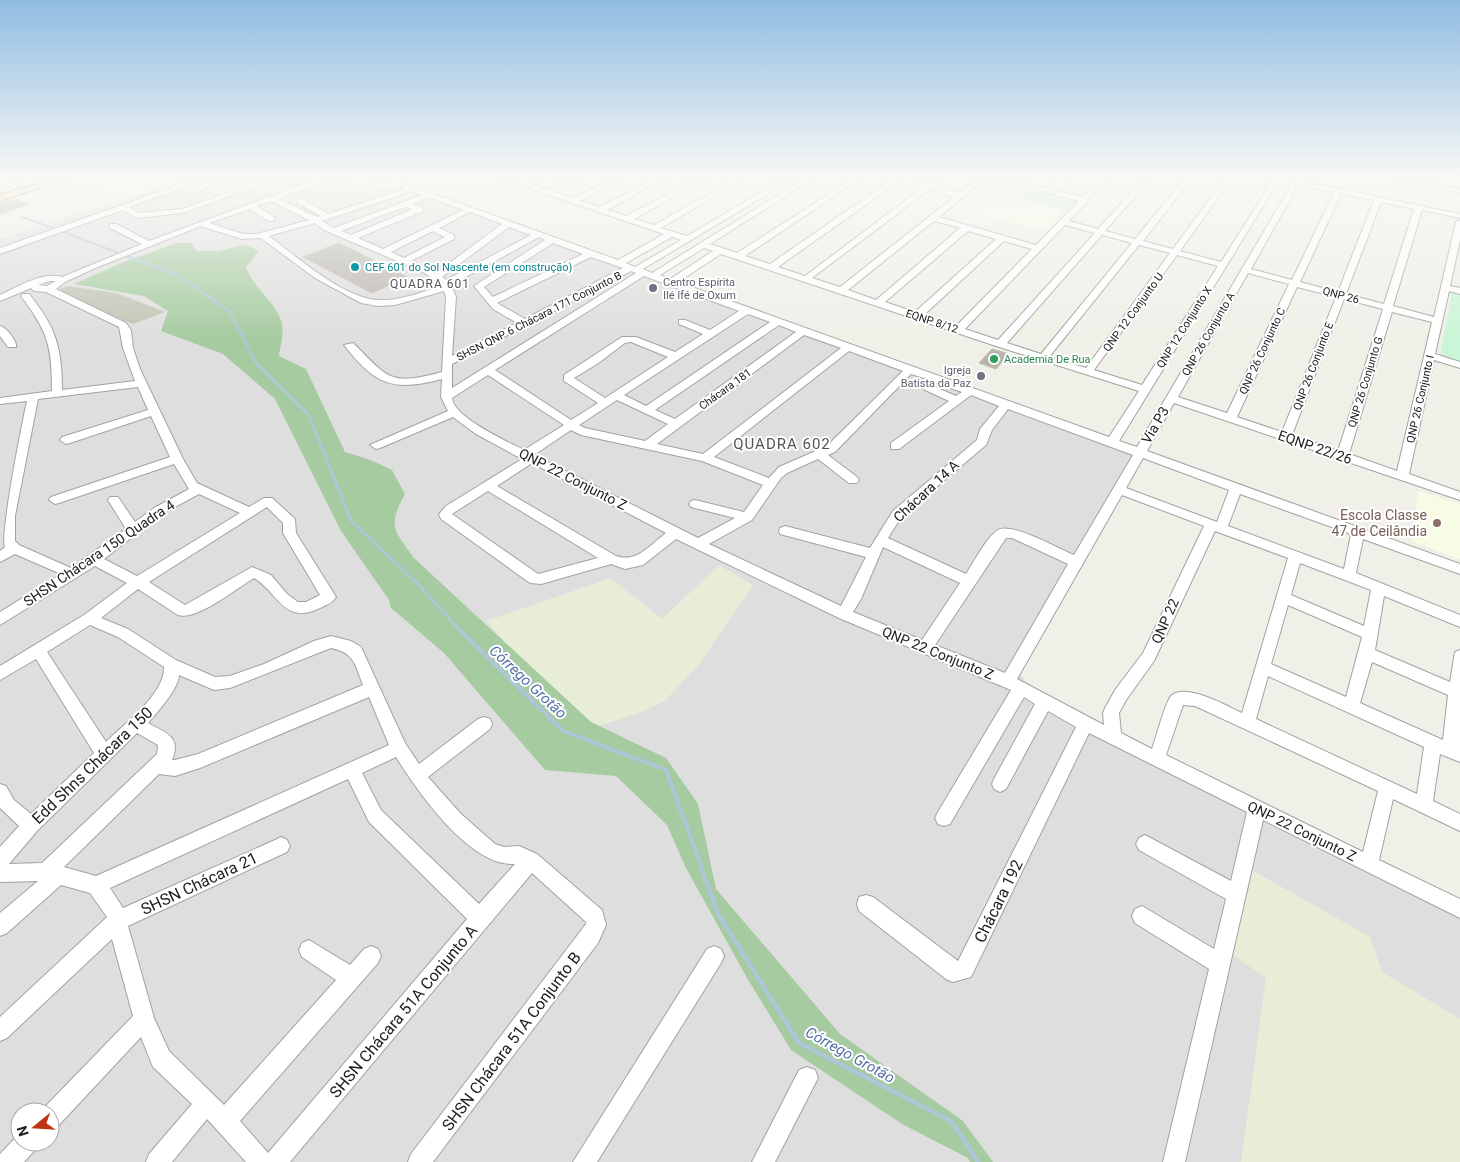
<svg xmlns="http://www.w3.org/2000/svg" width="1460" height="1162" font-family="Roboto,sans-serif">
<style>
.residential{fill:#dfdede;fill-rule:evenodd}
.education{fill:#f8fce5}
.construction{fill:#c1c4b4}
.farmland{fill:#e7edd6}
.forest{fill:#a6cba1}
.park{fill:#caf5d6}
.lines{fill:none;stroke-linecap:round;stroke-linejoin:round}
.stream-far4{stroke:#adc7d9;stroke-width:2}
.stream-far3{stroke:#adc7d9;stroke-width:2.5}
.stream-far2{stroke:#adc7d9;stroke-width:3}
.stream-far1{stroke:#adc7d9;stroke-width:4}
.stream{stroke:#adc7d9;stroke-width:4.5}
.building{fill:#b9b5ae;stroke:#c1b9ac}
.minor-casing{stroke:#a2a2a2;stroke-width:2}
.major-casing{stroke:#8f7c0e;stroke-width:2}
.minor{fill:#fff;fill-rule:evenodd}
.major{fill:#f4e2aa;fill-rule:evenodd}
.culture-dot{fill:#0f9aa8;stroke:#fff;stroke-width:2}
.worship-dot{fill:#6b7280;stroke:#fff;stroke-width:2}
.leisure-dot{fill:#2e9e5b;stroke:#fff;stroke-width:2}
.education-dot{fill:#8d6e63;stroke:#fff;stroke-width:2}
.labels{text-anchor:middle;stroke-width:4;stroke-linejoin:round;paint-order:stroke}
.far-culture-label{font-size:11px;fill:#0d838f;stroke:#fff;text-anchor:start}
.far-worship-label{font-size:11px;fill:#5b616d;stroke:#fff;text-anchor:start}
.far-street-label{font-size:11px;fill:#212121;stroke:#fff}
.far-leisure-label{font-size:11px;fill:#27864d;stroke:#fff;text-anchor:start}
.far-neighbourhood-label{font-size:12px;letter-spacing:1px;fill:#545454;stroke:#fff}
.street-label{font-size:14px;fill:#212121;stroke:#fff}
.education-label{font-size:14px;fill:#785e54;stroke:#fff;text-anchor:end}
.neighbourhood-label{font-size:15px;letter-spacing:1px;fill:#545454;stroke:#fff}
.water-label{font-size:15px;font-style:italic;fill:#556fa8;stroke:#fff}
.near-street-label{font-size:16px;fill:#212121;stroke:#fff}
</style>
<rect width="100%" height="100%" fill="#f0efe8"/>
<path class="residential" d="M193,177H313L402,185L1139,452L1020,658L1021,675L1036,696L1460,917V1162H0V239ZM20,1112H50V1142H20Z"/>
<g class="education">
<path d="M82,177H184L124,197Z"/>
<path d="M978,188L1064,211L1043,231L955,208Z"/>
<path d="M1419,491L1460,504V559L1411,541Z"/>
</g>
<path class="construction" d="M68,286L116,293L165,312L133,324L71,298L60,289Z"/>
<g class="farmland">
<path d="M719,565L753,585L701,662L665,701L639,713L585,730L486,621L611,578L662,619Z"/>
<path d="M1243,865L1370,937L1382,972L1460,1019V1162H1241L1266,978L1230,953Z"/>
</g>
<path class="forest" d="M177,243H191L196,251H217L246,245L259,251L246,267C253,288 277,303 282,324C284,334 280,347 279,356L306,369L345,452L368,459L392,470L405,494C387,527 394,530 414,558L591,722L666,758L698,804L716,889L840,1034L963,1121L993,1162H970L968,1158L902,1124L791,1050L747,978L686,868L667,825L616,776L545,770L444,653L391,608L389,600L341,531L275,399L223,354L161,331L168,311L144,296L74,284L124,262Z"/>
<g class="park">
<path d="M987,178L1078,200L1071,211L976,187Z"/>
<path d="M1452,292L1460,294V363L1440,357Z"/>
</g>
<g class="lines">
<g class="stream-far4">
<path d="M22,217L55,229"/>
<path d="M61,231L118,253"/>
<path d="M126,256L178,275L208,297"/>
</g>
<path class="stream-far3" d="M207,295L230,312L256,363L309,415L321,446"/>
<path class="stream-far2" d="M321,445L351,521L418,584L463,634"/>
<path class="stream-far1" d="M462,632L563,731L666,770L702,868"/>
<path class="stream" d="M701,867L718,914L799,1043L951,1121L978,1162"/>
</g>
<g class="building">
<path d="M17,199L28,205L0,214V203Z"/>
<path d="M339,243L407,277L372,293L303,257Z"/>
<path d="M992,349L1009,354L996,369L979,363Z"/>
</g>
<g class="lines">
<g class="minor-casing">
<g id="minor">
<path d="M0,177L19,185L20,187L13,189L0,182Z"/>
<path d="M201,177H211L129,207L139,213L182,209L272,177H282L183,213L137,218L123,210L0,254V248Z"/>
<path d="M226,177H236L200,191L193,189Z"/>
<path d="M302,177H335L391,184L376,177H386L618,260L664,234L496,177H506L521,182L533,177H542L529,184L546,190L576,177H584L553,192L572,198L617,177H625L580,201L599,207L659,177H667L607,210L626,216L701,177H709L634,219L654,225L740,177H748L661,228L687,236L787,177H796L643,269L652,273L807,177H816L710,244L737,253L855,177H863L745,256L770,264L891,180H888V177H904L903,179L927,185L938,177H945L934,187L959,193L980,177H987L939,217L1036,245L1079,201L989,177H1000L1049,189L1062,177H1069L1056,191L1083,197L1103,177H1110L1069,221L1098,229L1145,177H1152L1105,231L1135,239L1186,177H1193L1143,241L1173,249L1226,177H1233L1180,251L1221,262L1275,177H1281L1119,441L1137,447L1296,177H1302L1301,181L1460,214V218L1422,210L1393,306L1434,317L1456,222L1460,220V240L1450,286L1460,288V294L1449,291L1435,354L1460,362V368L1434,360L1409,474L1460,492V500L1174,403L1147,451L1460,564V574L1363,539L1356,573L1460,615V627L1384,596L1375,650L1450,682L1455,652L1460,650V762L1440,754L1433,801L1460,814V831L1393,799L1379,860L1460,899V918L1263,820L1185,1162H1163L1209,969L1135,923L1132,916L1135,909L1142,906L1214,949L1226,899L1139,850L1136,844L1139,838L1145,835L1231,881L1247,812L1089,733L971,977L953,982L946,979L859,911L857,904L859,897L866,895L873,897L958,961L1076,727L1048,711L1006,789L1000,792L994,789L992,784L994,779L1035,704L1024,697L950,824L944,826L938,824L935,818L938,812L1011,690L839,618L676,539L643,565L625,569L611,564L541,584L530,583L441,519L439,514L446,506L522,459L476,434L453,417L380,448L376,449L370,445L448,411L441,397L442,379C393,392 375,385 344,345L353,343C389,379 390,386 442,372L446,297L444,291L395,305L377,306L361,303L315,278L261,238L242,239L201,226L93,269L65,282L56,289L126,323L131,330L133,348L140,369L183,459L197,483L249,507L264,498H272L295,519L296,533L336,597C333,603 326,605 320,608C284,626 278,592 254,578C237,588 197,621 178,615L138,589L101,618L128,629L176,660L215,677L230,676L264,664L314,641L331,636L351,641L361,647L405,743L419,764L478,719L484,717L490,719L492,724L490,729L428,777L461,814L495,844L504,847L519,846L537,854L602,910L606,925L598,943L433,1162H408L411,1154L586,924V922L532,873L290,1162H246L207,1119L172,1162H146L149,1154L192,1104L153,1067L141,1037L58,1126L50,1129V1112H41L42,1110L133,1016L112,939L7,1038L0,1041V1017L107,917L90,893L61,885L7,933L0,936V913L38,881L0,882V847L19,826L0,808V784L6,786L14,800L31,814L94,753L36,659L0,680V666L84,615L127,583L95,566L0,625V612L61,574L15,554L0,562V551L5,547C0,534 22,424 27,401L0,404V398L52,391C52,346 48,332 21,296L23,294H29C56,327 62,348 62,390L135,381L123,348L119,327L46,292L34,291L31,288L0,301V295C17,287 43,271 62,277L142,244L110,228V224H116L149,241L315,180ZM326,181L392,188L395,185L405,189L328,214L303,199H297V203L321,216L317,217L278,199ZM898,182L922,188L805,276L778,267ZM1298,185L1334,192L1292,280L1251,269ZM929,190L954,197L840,287L812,278ZM412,191L422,195L334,228L322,221ZM1341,194L1374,200L1338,292L1300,282ZM429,197L463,210L383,249L358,238L423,211V207L412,204ZM271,201L309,220L257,234H243L209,223L250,209L268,221H274V217L257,206ZM1381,202L1414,209L1384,304L1346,294ZM405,207L413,209L351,235L341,231ZM470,212L502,224L436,273L411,261L454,239V235L439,228ZM934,221L960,228L876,300L848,290ZM315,223L324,230L425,273L442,286C422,292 400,301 378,300C343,298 297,257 269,236ZM1065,225L1095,233L998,340L965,329ZM509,227L531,235L446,280L442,277ZM433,231L445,237L404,258L391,252ZM968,231L996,239L915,312L885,302ZM1102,235L1132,243L1041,354L1007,343ZM539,237L545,240L474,286L493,309L517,323L452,356L456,297L451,285ZM672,237L681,240L635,267L626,263ZM1004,241L1032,249L956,326L924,315ZM553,243L583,254L493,297L484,287ZM1139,245L1170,253L1086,368L1049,357ZM704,248L713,251L670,279L660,275ZM721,254L996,346L1139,391L1109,437L678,282ZM1177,255L1218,266L1142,385L1094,370ZM591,257L623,268L525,319L497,303ZM631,271L636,273L452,388V364ZM1248,273L1289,284L1227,413L1178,397ZM644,276L739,311L710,330L685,320H679V324L703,334L675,352L636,337H622L564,375V381L598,403L571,420L495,370ZM50,281H56L47,286L38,285ZM1297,287L1336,297L1282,432L1237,417ZM1344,299L1383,309L1338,451L1292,435ZM1392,312L1432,322L1397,471L1349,454ZM748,314L770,322L646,406L624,395ZM779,325L796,332L675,419L655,410ZM804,335L841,348L703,454L657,444ZM631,342L668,357L605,398L574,378L597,364L625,343ZM849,351L903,371L827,446L779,467L769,478L714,457ZM911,374L927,379L924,388L925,390L949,401L891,443V449H899L971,395L999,406L980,429L977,440L893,511L870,548L785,526L780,528L779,531L780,534L866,557L841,606L709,544L752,520L781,478L787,473L818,459L849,483H857L859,480L857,477L828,455L835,452ZM488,375L564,425L524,450C508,442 453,417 452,398ZM936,383L962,392L956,396L935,387ZM138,387L148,410L62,437L60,440L66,444L70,443L151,416L170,457L51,497L49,500L55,504L59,503L174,464L189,489L154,508L135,522L118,497H110L108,500L126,529L71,568L19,545L15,541V516L38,399ZM617,400L668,424L645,441L585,428L579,425ZM1008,409L1133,455L1074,555C1059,549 1012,522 998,530C987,536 973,564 966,574L888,538L901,517L986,445L992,430ZM571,430L581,435L702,461L763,485L744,512L695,500L691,501L689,504L691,507L735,518L698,538L534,455ZM1143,458L1229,490L1217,522L1126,488ZM532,463L666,533C650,545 637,563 616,556L497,486ZM488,491L598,558L538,574L452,514ZM199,494L240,513L137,576L104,559L162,514ZM1240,494L1351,534L1344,569L1228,526ZM1122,495L1204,526L1143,653L1115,690L1105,708L1103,713L1104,725L1017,679ZM267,507L283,523V533L320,595L306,602H298L287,594L271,575L252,567L185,605L149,582ZM1215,531L1288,558L1242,713C1227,706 1185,682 1171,696C1165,703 1156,738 1152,749L1121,733L1119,713L1126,700L1154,661ZM1006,538H1012L1068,564L1005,673L935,645ZM883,547L960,583L922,640L853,612L861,599ZM1300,563L1371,590L1364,626L1291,595ZM1288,605L1362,637L1346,697L1271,664ZM90,625L118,637L164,667C165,694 124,724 106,742L47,652ZM331,648C355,653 355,665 363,685L198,754L175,760H172C182,736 165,733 148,723C157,713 179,688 179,675L214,690L230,688ZM1372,662L1448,695L1443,740L1360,703ZM1268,676L1424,747L1417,794L1256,719ZM369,697L389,745L96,876L64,867L159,774L175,776L200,768ZM1183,705L1195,706L1378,791L1363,852L1166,755ZM137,733L158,745L157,754L42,863L9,864L37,831ZM396,757C418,792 470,867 515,864L479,904L381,810L362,773ZM348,779L369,822L467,919L268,1153L240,1121L378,963L381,956L378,949L371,946L364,949L350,965L309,940L302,943L299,950L302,957L336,980L224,1105L169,1051L154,1018L128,926L287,852L290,846L287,840L281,837L275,840L123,908L110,888Z"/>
<path d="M1387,177H1400L1460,189V193Z"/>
<path d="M0,326C7,328 17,341 16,347H8L0,336Z"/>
<path d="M714,946L721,949L724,956L721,963L597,1162H573L707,949Z"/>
<path d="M807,1067L815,1070L818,1078L775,1162H752L799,1070Z"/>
<path d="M19,1134L20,1142H38L35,1150L24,1162H0V1154Z"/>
</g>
</g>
<g class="major-casing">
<path id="major" d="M58,177H72L0,201V195Z"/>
</g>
<use href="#minor" class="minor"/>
<use href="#major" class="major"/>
</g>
<linearGradient id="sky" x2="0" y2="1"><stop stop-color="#90bce2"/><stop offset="0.52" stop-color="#f8f8f5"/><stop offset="1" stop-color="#f8f8f5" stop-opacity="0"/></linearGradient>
<rect width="1460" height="339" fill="url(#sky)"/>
<circle class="culture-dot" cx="355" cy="267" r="5"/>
<g class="worship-dot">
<circle cx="653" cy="288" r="5"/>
<circle cx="981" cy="376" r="5"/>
</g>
<circle class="leisure-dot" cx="994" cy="359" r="5"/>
<circle class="education-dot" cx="1437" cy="523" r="5"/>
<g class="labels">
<g class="far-culture-label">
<text x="365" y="271">CEF 601 do Sol Nascente (em construção)</text>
</g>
<g class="far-worship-label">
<text x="663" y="286">Centro Espírita<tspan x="663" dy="13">Ilé Ifé de Oxum</tspan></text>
<text x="971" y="374" text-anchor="end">Igreja<tspan x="971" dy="13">Batista da Paz</tspan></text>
</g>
<g class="far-street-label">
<text transform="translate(1341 295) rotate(15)" y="4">QNP 26</text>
<text transform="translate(1133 312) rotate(-54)" y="4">QNP 12 Conjunto U</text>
<text transform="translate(539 316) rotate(-27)" y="4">SHSN QNP 6 Chácara 171 Conjunto B</text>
<text transform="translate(932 321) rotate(18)" y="4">EQNP 8/12</text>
<text transform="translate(1184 327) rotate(-58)" y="4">QNP 12 Conjunto X</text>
<text transform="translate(1208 334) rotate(-60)" y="4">QNP 26 Conjunto A</text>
<text transform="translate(1262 351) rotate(-65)" y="4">QNP 26 Conjunto C</text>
<text transform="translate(1313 366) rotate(-69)" y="4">QNP 26 Conjunto E</text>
<text transform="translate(1365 382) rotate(-73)" y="4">QNP 26 Conjunto G</text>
<text transform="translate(725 389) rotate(-36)" y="4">Chácara 181</text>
<text transform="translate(1420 399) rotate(-77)" y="4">QNP 26 Conjunto I</text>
</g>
<g class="far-leisure-label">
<text x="1004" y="363">Academia De Rua</text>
</g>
<g class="far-neighbourhood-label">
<text x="430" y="288">QUADRA 601</text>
</g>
<g class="street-label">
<text transform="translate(1155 425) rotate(-60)" y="5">Via P3</text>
<text transform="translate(1315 447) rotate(19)" y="5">EQNP 22/26</text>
<text transform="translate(573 479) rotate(27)" y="5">QNP 22 Conjunto Z</text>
<text transform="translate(926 491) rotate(-43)" y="5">Chácara 14 A</text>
<text transform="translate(99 553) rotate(-34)" y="5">SHSN Chácara 150 Quadra 4</text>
<text transform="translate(1165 621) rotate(-66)" y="5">QNP 22</text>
<text transform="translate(938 653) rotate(22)" y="5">QNP 22 Conjunto Z</text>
<text transform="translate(1302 831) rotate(26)" y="5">QNP 22 Conjunto Z</text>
</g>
<g class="education-label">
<text x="1427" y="520">Escola Classe<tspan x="1427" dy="16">47 de Ceilândia</tspan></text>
</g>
<g class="neighbourhood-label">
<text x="782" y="449">QUADRA 602</text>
</g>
<g class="water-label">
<text transform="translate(528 682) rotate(43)" y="5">Córrego Grotão</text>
<text transform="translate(850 1055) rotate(29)" y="5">Córrego Grotão</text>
</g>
<g class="near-street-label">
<text transform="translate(92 765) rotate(-44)" y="6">Edd Shns Chácara 150</text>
<text transform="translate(199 883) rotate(-25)" y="6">SHSN Chácara 21</text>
<text transform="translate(998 901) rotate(-64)" y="6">Chácara 192</text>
<text transform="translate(403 1011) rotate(-50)" y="6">SHSN Chácara 51A Conjunto A</text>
<text transform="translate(511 1041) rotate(-53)" y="6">SHSN Chácara 51A Conjunto B</text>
</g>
</g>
<g transform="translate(35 1127) rotate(252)"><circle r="24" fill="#ffffff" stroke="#a6a6a6"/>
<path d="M0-4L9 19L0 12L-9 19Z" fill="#be3313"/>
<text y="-8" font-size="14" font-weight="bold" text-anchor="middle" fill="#212121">N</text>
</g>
</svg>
